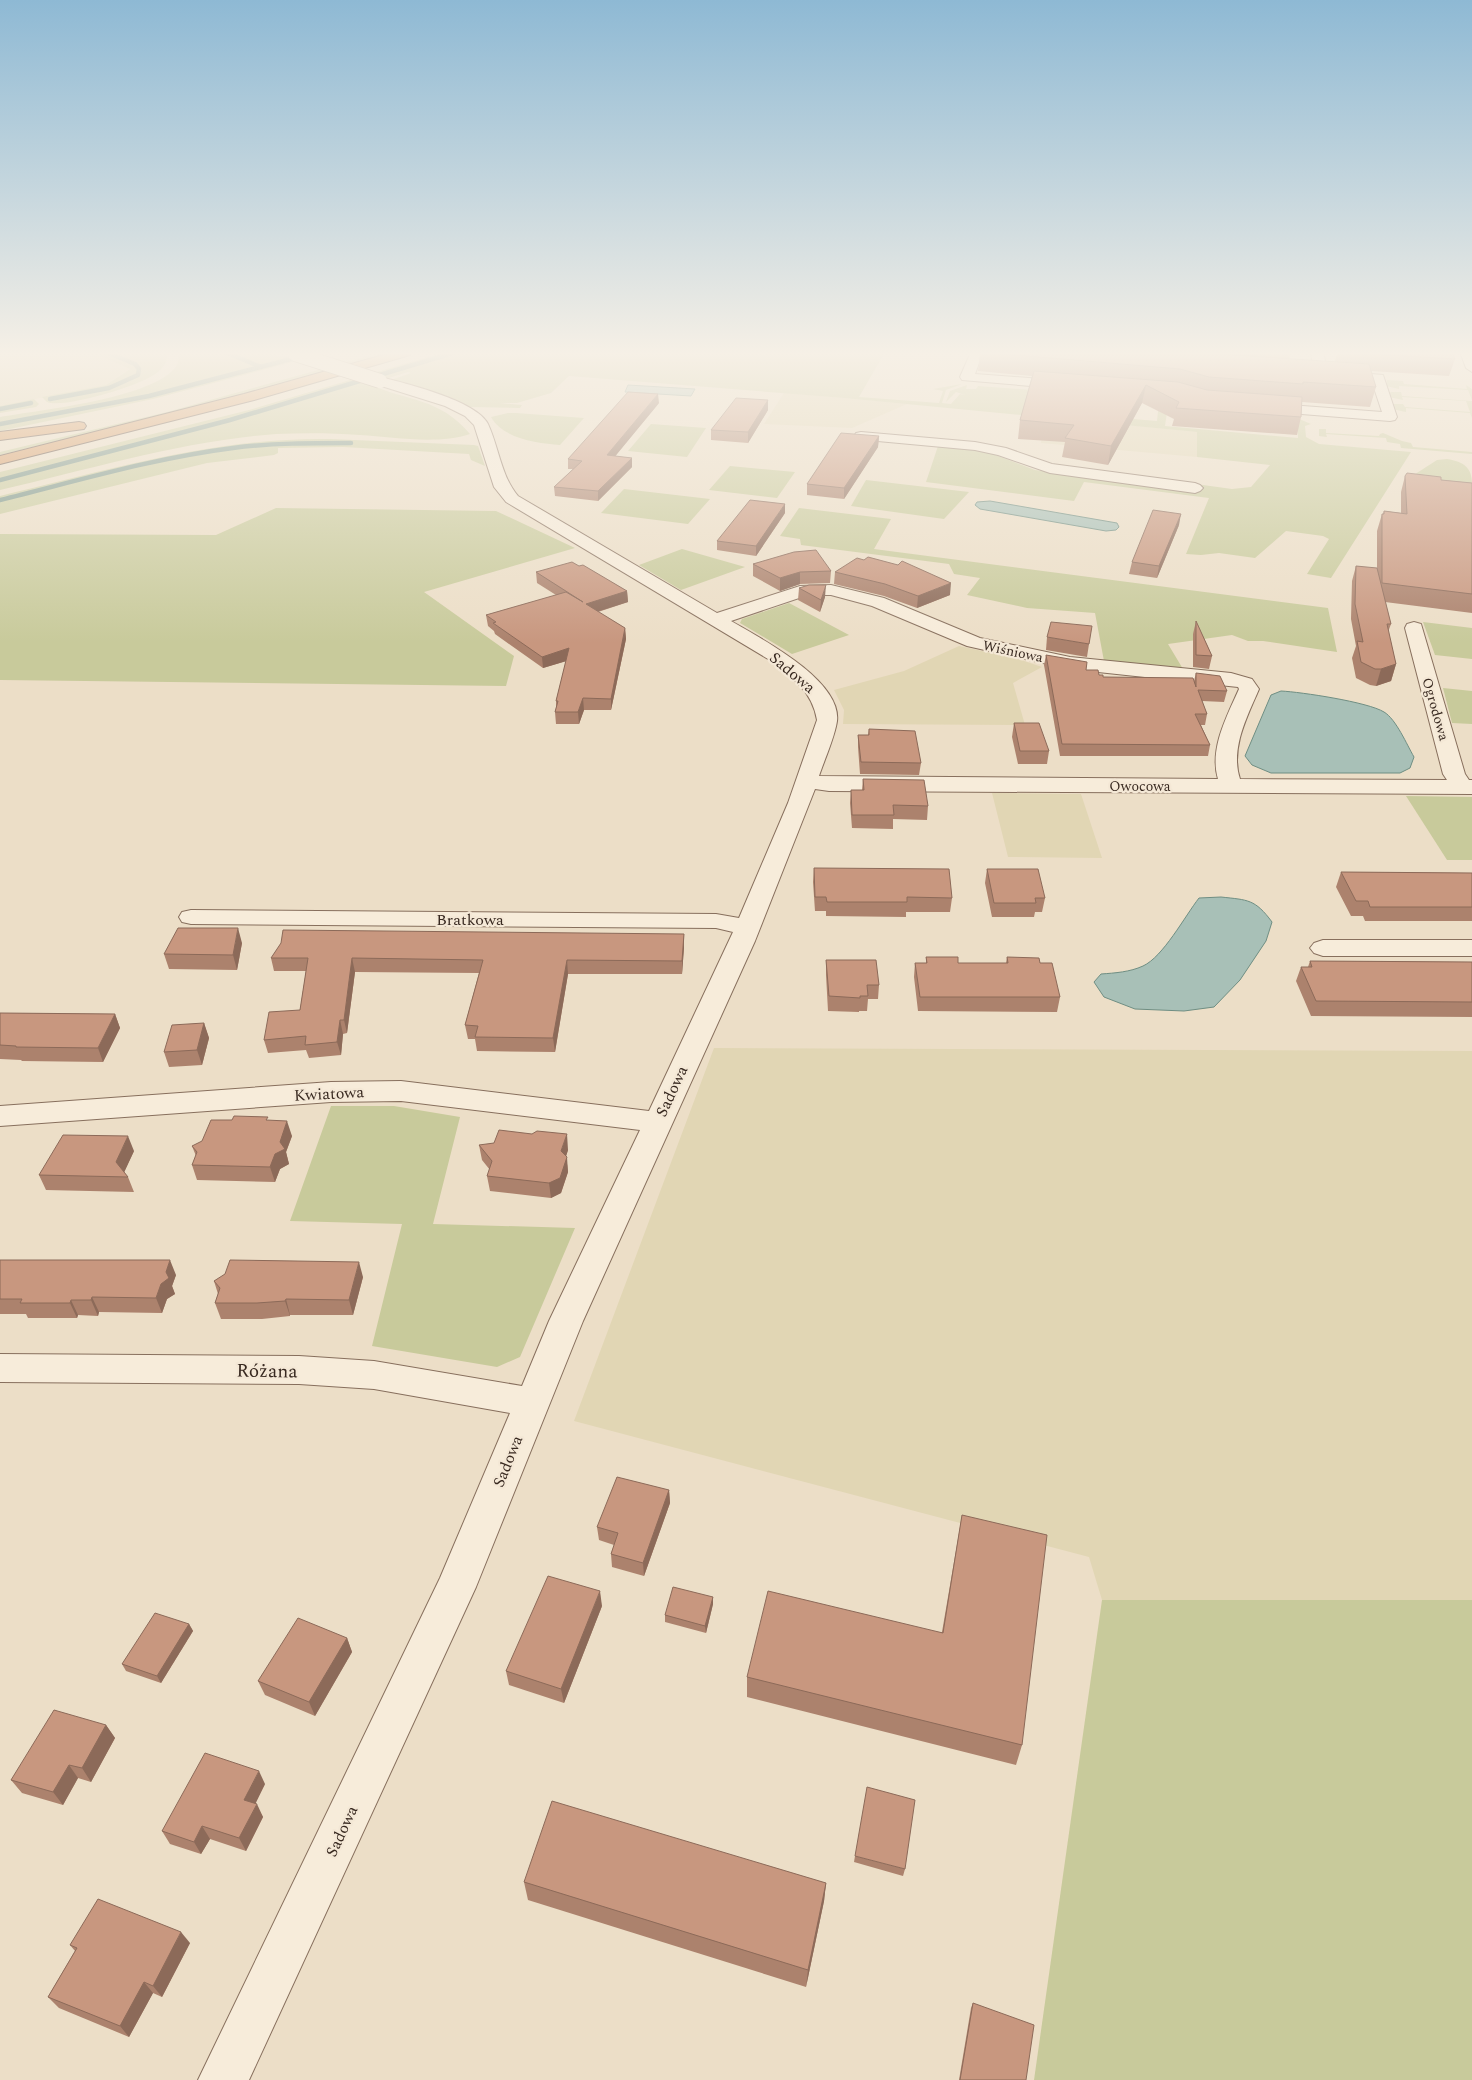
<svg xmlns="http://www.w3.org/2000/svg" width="1472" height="2080" font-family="Spectral,serif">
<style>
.farmland{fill:#e1d6b4}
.green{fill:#c8ca9b}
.water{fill:#a8c0b7;stroke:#6f8e83}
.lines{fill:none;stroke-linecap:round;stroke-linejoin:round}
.stream{stroke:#6f8e83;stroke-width:4.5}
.street-casing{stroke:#876f5d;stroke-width:2}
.secondary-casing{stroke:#685140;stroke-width:2}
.highway-casing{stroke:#553e31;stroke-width:2}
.street{fill:#f7ecda;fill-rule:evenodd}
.secondary{fill:#f7ecda;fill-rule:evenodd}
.highway{fill:#d6965d;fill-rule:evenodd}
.street-bridge-casing{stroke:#876f5d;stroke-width:16;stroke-linecap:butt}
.street-bridge{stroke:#f7ecda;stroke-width:14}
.wall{fill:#ac826d}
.shaded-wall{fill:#8c6a59}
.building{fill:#c8977f;stroke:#8c6a59}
.labels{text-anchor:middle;stroke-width:4.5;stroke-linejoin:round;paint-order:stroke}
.far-street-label{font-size:14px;fill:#382920;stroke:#f4e8d6}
.street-label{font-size:16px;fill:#382920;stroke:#f4e8d6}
.near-street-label{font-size:19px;fill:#382920;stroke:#f4e8d6}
</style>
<rect width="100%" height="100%" fill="#ecdec7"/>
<g class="farmland">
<path d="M0,352H92L130,368L106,385L0,406Z"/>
<path d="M784,393L857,399L907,404L852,428L764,424Z"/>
<path d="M1048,417L1197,432V457L1041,443L1042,422Z"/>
<path d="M959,646L1015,658L1042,667L1013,683L1025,725L843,724L844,710L834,690L904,671Z"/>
<path d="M992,793L1081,794L1102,858L1008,857Z"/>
<path d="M714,1048L1472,1051V1600H1102L1089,1557L574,1421Z"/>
</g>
<g class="green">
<path d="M92,352H167C168,360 165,366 158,372C143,385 72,406 51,403C47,403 45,400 42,397L106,385L130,369Z"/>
<path d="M178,352H266L284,357L304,352H330L153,399L0,431V417C40,410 147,399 174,369C179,364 179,358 178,352Z"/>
<path d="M383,352H392L223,400L0,455V452L167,412Z"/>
<path d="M444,352H885L859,397L939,403L943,391L933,389L962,384L946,390L942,403L951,404L960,394L965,395L956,392L946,402L950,391L967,385L966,389H976L978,386L1087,394L1024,410L1157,421L1159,402L1167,412L1165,426L1298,438L1297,418L1311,424L1305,426L1306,437L1319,444L1411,452L1331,578L1307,574L1329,539L1323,536L1286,531L1255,558L1219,553L1201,555L1186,554L1209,498L1084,482L1074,501L926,482L938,446L982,450L1035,470L1169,488L1174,481L1232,489L1251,487L1270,465L1197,457V432L844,398L569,376L551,393L517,403H500L522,405L520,408L470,407L391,380L411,373L408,372L369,384C408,402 439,397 470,434C437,445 393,437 360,435C332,433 304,433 276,434C183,441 91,469 0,490V472L249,410Z"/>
<path d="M1387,380L1403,381L1404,384L1467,389L1466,385L1472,389V400L1468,390L1399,386V389L1386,386Z"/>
<path d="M1391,392H1401L1402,396L1472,401V418L1470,413L1406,408V412L1392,409L1391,404H1403L1405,407L1470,412L1466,401L1402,397L1403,400L1389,397V393Z"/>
<path d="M34,399L39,404L36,407L0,413V406Z"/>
<path d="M508,413H516L584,418L560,445C538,443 503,439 491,417Z"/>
<path d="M651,424L706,428L687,457L628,451Z"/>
<path d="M1319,429H1326V433L1379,436L1380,434L1383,433L1402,441L1411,443L1413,447L1472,452V454L1401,448L1400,444L1387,442L1386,438L1326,434L1327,437L1319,436Z"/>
<path d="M330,439L474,445L478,446L485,466L471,460L469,454L343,447L278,448V453L274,455L207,463L0,514V496C109,470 217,437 330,439Z"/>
<path d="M1447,459C1464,462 1472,467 1472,485L1406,480L1437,460Z"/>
<path d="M730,466L795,472L777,498L709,490Z"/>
<path d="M866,480L969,492L944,519L851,506Z"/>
<path d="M624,489L710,499L688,524L601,513Z"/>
<path d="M276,508L496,511L575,548L424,592L514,656L506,686L0,680V534L216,535Z"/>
<path d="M799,508L891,519L874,549L1328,608L1337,652L1263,641H1248L1232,635L1168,644L1183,669L1104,661L1095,613L1027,608L967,595L980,578L954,574L949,564L801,545L800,539L780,536Z"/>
<path d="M682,549L745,567L681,590L639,565Z"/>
<path d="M789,603L849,635L792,654L740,623L742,619Z"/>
<path d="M1423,622L1472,628V659L1435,655Z"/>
<path d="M1443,688L1472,691V724L1452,723Z"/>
<path d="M1406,796L1472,797V860H1447Z"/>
<path d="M331,1106H394L460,1117L433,1224L575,1228L520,1357L497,1367L372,1346L402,1224L290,1221Z"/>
<path d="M1102,1600H1472V2080H1034Z"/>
</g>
<g class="water">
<path d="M628,385L695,389L691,396L625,392Z"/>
<path d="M990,501L1117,523L1119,527L1116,530L1106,531L980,509L975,505L977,502Z"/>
<path d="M1281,691C1301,692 1368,702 1384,712C1396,719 1407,745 1414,757L1410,768L1400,773H1271L1252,765L1245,756L1271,695Z"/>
<path d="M1221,897C1248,900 1255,899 1272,922L1266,941L1240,980L1214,1007L1184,1011L1135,1009L1104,997L1094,982L1101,974C1115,973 1130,972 1143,966C1163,957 1185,916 1199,898Z"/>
</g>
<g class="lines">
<g class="stream">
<path d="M225,352L261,367"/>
<path d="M50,399L109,388L138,375L139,369L135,364L106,352"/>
<path d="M0,409L31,403"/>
<path d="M0,424L149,396L318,352"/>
<path d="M0,480L230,420L456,352"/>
<path d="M0,500C77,481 154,458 233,448C272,443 312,443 351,443"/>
</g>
<g class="street-casing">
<g id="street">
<path d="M971,352H983L975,374L1067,381L1074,385L1067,389L962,380L960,377Z"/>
<path d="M1311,352H1323L1328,374L1326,377L1321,378L1314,374Z"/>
<path d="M1336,371L1383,375L1397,417L1395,420L1390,421L1263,411L1256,407L1263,403L1382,412L1372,382L1331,378L1329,375Z"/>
<path d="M380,377C405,383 477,401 488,424C499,448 501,476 518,496L717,613L800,586L831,585L884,598L980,638L1070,657L1231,673L1252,679L1259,689C1247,717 1230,749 1240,779L1447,780L1443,774L1405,628L1407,624L1414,622L1421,624L1465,774L1469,780H1472V794L829,791L815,789L755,941L583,1321L476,1587L249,2080H198L440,1578L510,1413L374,1389L299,1384L0,1382V1354L299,1356L374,1361L522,1386L549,1321L640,1130L401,1101L331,1102L0,1126V1106L331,1082L401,1081L649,1111L733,932L716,928L191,924L182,922L179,917L182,912L191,910L716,914L739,918L788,803L817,720C812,690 791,676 768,659L506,502L494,487L474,425L465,416L445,406L375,384L373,381ZM808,595H831L872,606L967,646L1070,669L1238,687L1239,689C1227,716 1209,749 1218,779L819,776C824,761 835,736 837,721C842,680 760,638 731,621Z"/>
<path d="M861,432L975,442L1006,448L1052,464L1195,483L1200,485L1203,488L1200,491L1195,493L1050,473L998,455L975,450L856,439L854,436L856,433Z"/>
<path d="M1323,940H1472V956H1323L1314,953L1310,948L1314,943Z"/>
</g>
</g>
<g class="secondary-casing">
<path id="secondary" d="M1460,352H1472V372L1466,368Z"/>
</g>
<g class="highway-casing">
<g id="highway">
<path d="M394,352H412L410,355L254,400L0,464V456L244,394Z"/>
<path d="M79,422L84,423L86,426L84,429L0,440V432Z"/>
</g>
</g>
<use href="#street" class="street"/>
<use href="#secondary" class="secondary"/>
<use href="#highway" class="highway"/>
<g class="street-bridge-casing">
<path id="street-bridge" d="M295,354L380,381"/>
</g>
<use href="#street-bridge" class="street-bridge"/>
</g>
<g class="wall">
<path d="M980,352H1291L1289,359L1335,362L1337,352H1452L1455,359L1449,376L1371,371L1376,387L1370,407L1302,402L1301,417L1297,435L1172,426L1174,419L1142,403L1108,465L1062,457L1065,442L1018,439L1020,420L1032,376L978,371Z"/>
<path d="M768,400V410L748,443L711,440V430Z"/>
<path d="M659,403L615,456L632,458V467L598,501L555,496L554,487L573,469H568V459Z"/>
<path d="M879,436L878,447L844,499L807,495V484Z"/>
<path d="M1405,476L1472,483V613L1385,602L1391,624L1388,632L1396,664L1391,681L1376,686L1370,685L1356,678L1352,658L1356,646L1351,619L1352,581L1356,566L1377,569V531L1382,514H1383L1384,511L1401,513V492Z"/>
<path d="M785,513L756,556L717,550V541Z"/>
<path d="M1179,525L1157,578L1129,574L1132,562Z"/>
<path d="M753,564L831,571L830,583L800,584L780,591L753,576Z"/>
<path d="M579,566L627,591L628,602L598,612L625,628L626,639L611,710H584L579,724H556L555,712L556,708V701L566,661L543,668L495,634L494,631L488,626L486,615L556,595L537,583L536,572Z"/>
<path d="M835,572L950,595L917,608L884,596L834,584Z"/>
<path d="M799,588L825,597L820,612L798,600Z"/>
<path d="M1196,621L1212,656L1209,669L1193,667V634Z"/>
<path d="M1047,637L1089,644L1087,657L1046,650Z"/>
<path d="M1046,655L1103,677L1194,681L1196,673L1227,691L1224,702L1202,701L1207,714L1205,725H1201L1210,745L1208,756H1060L1044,665Z"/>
<path d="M1014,723L1049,751L1047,764H1018L1012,737Z"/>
<path d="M869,729L921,763L919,775L860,774L858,747V735H868Z"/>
<path d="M863,779L928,806L927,820L893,819V829L852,828L850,803L851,790H862Z"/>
<path d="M814,868L952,898L950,912H906V917L826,916V911H815L813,882Z"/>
<path d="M987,869L1045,898L1042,912H1035L1034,917H992L985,883Z"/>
<path d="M1341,872L1472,873V921H1365L1363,916H1351L1336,887Z"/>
<path d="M684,934V947L682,974H568L555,1052L477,1051L475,1039H468L465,1025L479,973L355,972L347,1033L343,1034L341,1055L309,1058L306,1050L268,1053L264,1040L300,1010L306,971H274L271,958Z"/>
<path d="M242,943L237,970L169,969L164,954Z"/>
<path d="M926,957L958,963H1006L1007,957L1040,963L1060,997L1057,1012L918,1011L914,977L915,963H926Z"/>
<path d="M826,960L879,985L878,999H868L867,1011H859V1012L828,1011L826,975Z"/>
<path d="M1310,961L1472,962V1017L1311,1016L1296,981L1301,967H1308Z"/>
<path d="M0,1013L115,1014L120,1028L103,1062L22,1061L21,1060L0,1059Z"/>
<path d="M204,1023L209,1038L202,1065L169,1067L164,1052Z"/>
<path d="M269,1121L292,1136L286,1152L289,1164L280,1169L275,1182L197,1180L192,1165L196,1156L192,1146Z"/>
<path d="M479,1145L568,1150L566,1156L568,1172L561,1193L551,1198L490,1191L487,1176L490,1170L482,1160Z"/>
<path d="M134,1151L124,1172L128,1177L134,1192L46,1190L39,1175Z"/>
<path d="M0,1260L176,1275L172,1286L175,1294L167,1299L162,1313L99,1312L98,1316L78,1315L77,1318H28L26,1314H0Z"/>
<path d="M363,1277L353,1315H290V1316L262,1319H221L215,1303L218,1294L214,1281Z"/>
<path d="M669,1490L670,1503L644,1576L612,1567L611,1554L614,1545L599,1540L597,1527Z"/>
<path d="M962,1515L1022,1745L1016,1765L747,1697V1677L942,1632Z"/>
<path d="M713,1597V1604L706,1633L665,1622V1615Z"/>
<path d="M602,1606L564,1703L509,1685L506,1671Z"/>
<path d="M189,1624L193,1631L161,1683L126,1671L122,1664Z"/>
<path d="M347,1638L352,1652L315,1716L265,1695L258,1681Z"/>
<path d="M106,1725L115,1738L91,1782L78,1778L63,1805L22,1793L11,1780Z"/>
<path d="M265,1784L255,1803L263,1817L246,1851L210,1839L201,1854L170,1844L162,1831Z"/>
<path d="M855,1856L905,1869L903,1876L854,1862Z"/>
<path d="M524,1882L826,1883L824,1901L806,1987L528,1900Z"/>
<path d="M190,1943L162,1997L153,1993L129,2037L59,2008L48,1997L75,1951L70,1945Z"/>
<path d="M973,2003L1026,2080H959L971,2008Z"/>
</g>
<g class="shaded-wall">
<path d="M1146,385L1142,403L1108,465L1111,446Z"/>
<path d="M658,394L659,403L608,465L607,455Z"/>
<path d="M768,400V410L748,443V432Z"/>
<path d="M879,436L878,447L844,499V488Z"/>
<path d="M632,458V467L598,501V491Z"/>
<path d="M785,504V513L756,556V546Z"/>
<path d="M1181,514L1179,525L1157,578L1159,566Z"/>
<path d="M800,572V584L780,591V578Z"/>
<path d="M951,583L950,595L917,608L918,596Z"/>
<path d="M826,585L825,597L820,612L821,600Z"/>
<path d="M627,591L628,602L587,615L586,604Z"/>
<path d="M625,628L626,639L611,710V699Z"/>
<path d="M569,648L570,660L543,668L542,657Z"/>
<path d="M1396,664L1391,681L1376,686L1381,669Z"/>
<path d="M583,698L584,710L579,724L578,712Z"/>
<path d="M238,928L242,943L237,970L233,955Z"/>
<path d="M684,934V947L682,974V961Z"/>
<path d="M352,958L355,972L347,1033L344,1020Z"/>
<path d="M567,960L568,974L555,1052L553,1038Z"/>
<path d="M115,1014L120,1028L103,1062L98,1048Z"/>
<path d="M340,1020L343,1034L341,1055L337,1042Z"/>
<path d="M204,1023L209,1038L202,1065L197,1050Z"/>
<path d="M287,1121L292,1136L286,1152L289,1164L280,1169L275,1182L270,1167Z"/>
<path d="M567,1134L568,1150L563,1166L561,1151Z"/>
<path d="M128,1136L134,1151L122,1177L116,1162Z"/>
<path d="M567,1157L568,1172L561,1193L551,1198L549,1183Z"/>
<path d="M170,1260L176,1275L172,1286L175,1294L167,1299L162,1313L156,1298Z"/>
<path d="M359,1262L363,1277L353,1315L349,1300Z"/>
<path d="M92,1297L99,1312L98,1316L91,1300Z"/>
<path d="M286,1299L290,1315V1316L285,1301Z"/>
<path d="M71,1300L78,1315L77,1318L70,1303Z"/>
<path d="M669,1490L670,1503L644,1576L643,1563Z"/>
<path d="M600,1591L602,1606L564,1703L561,1689Z"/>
<path d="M713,1597V1604L706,1633L705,1626Z"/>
<path d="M189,1624L193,1631L161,1683L157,1676Z"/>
<path d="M347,1638L352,1652L315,1716L309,1702Z"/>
<path d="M106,1725L115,1738L91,1782L82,1768Z"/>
<path d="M69,1765L78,1778L63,1805L53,1792Z"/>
<path d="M259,1771L265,1784L251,1813L244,1800Z"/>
<path d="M257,1804L263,1817L246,1851L239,1838Z"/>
<path d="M202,1826L210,1839L201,1854L194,1842Z"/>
<path d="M826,1883L824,1901L806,1987L808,1970Z"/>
<path d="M181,1932L190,1943L162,1997L153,1986Z"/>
<path d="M144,1982L153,1993L129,2037L120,2026Z"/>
</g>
<g class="building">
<path d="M980,352H1188L1369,364L1376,387L1303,382V384L1209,377L1180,369Z"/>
<path d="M1340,352H1339H1452L1455,359Z"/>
<path d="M1034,371L1178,382L1207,390L1302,397L1301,417L1176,408L1179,402L1146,385L1111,446L1065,438L1074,425L1020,420Z"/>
<path d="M628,392L658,394L607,455L632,458L598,491L554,487L582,461L568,459Z"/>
<path d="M736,398L768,400L748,432L711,430Z"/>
<path d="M841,433L879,436L844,488L807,484Z"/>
<path d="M1407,473L1441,477V480L1472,483V594L1382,583V514H1384V511L1407,514L1405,476Z"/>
<path d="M750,500L785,504L756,546L717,541Z"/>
<path d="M1153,510L1181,514L1159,566L1132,562Z"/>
<path d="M816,550L831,571L800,572L780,578L753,564L794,552Z"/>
<path d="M868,557L898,565L902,561L951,583L918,596L885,584L835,572L857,558L864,560Z"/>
<path d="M572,562L579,566L583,565L627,591L586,604L625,628L611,699L583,698L578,712H555L558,701H556L569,648L542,657L493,623L496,622L486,615L566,592L583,602L536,572Z"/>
<path d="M1356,566L1377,568L1391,624H1387L1396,664L1381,669H1375L1361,662L1357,641L1363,642L1355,604Z"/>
<path d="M809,585H826L821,600L799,588Z"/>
<path d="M1196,621L1212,656L1196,655Z"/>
<path d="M1051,622L1092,626L1089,644L1047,637Z"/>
<path d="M1046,655L1087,662L1086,670H1098L1099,675H1103V677L1193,678L1196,687V673L1220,676L1227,691L1198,690L1207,714H1195L1210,745L1062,744Z"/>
<path d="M1014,723H1039L1049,751H1020Z"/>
<path d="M869,729L915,731L921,763L861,762L858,735H869Z"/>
<path d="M863,779L924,780L928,806L893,805L894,815H852L851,790H864Z"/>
<path d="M814,868L949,869L952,898L907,897V902H827L826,897H815Z"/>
<path d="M987,869H1038L1045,898H1035L1036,903H994Z"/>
<path d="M1341,872L1472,873V907H1370L1368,901H1356Z"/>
<path d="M178,928H238L233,955L164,954Z"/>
<path d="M283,930L684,934L682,961L567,960L553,1038L475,1037L478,1026L465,1025L483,960L352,958L344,1020H340L337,1042L305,1045L306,1036L264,1040L269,1012L300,1010L308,958H271L281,943Z"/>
<path d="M926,957H958V963H1008L1007,957L1039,958L1040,963H1052L1060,997H920L915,963H927Z"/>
<path d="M826,960H876L879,985H867L868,996H860V998L829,996Z"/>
<path d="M1310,961L1472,962V1002L1316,1001L1301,967H1312Z"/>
<path d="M0,1013L115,1014L98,1048L16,1047V1046L0,1045Z"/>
<path d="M204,1023L197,1050L164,1052L172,1025Z"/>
<path d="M234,1116L268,1117L266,1120L287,1121L280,1142L285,1149L275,1154L270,1167L192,1165L197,1152L192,1146L202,1141L211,1120H232Z"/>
<path d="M499,1130L532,1134L537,1131L567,1134L561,1151L567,1157L560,1178L549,1183L487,1176L492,1161L479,1145L494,1143Z"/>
<path d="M63,1135L128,1136L116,1162L128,1177L39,1175Z"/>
<path d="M0,1260H170L166,1272L169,1278L161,1284L156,1298L92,1297L91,1300H71L70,1303H20L22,1299H0Z"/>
<path d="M230,1260L359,1262L349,1300L286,1299L285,1301L257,1303H215L220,1288L214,1281L225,1274Z"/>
<path d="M617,1477L669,1490L643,1563L611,1554L618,1533L597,1527Z"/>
<path d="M962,1515L1047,1535L1022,1745L747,1677L768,1591L943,1633Z"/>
<path d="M548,1576L600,1591L561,1689L506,1671Z"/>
<path d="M673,1587L713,1597L705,1626L665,1615Z"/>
<path d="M155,1613L189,1624L157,1676L122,1664Z"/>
<path d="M298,1618L347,1638L309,1702L258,1681Z"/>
<path d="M54,1710L106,1725L82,1768L69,1765L53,1792L11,1780Z"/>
<path d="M205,1753L259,1771L244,1800L257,1804L239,1838L202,1826L194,1842L162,1831Z"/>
<path d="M867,1787L915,1800L905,1869L855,1856Z"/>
<path d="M552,1801L826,1883L808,1970L524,1882Z"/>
<path d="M98,1899L181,1932L153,1986L144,1982L120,2026L48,1997L77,1948L70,1945Z"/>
<path d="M973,2003L1034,2025L1026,2080H960Z"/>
</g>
<linearGradient id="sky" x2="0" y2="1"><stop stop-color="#8eb9d4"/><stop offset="0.55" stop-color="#f6f0e6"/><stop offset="1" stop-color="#f6f0e6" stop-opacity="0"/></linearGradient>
<rect width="1472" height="643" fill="url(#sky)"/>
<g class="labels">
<g class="far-street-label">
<text transform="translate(1013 651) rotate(12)" y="5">Wiśniowa</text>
<text transform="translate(1436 709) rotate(74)" y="5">Ogrodowa</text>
<text x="1140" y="791">Owocowa</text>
</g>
<g class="street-label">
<text transform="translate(793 672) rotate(40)" y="6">Sadowa</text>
<text x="470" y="925">Bratkowa</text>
<text transform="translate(671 1091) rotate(-65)" y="6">Sadowa</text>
<text transform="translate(329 1093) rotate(-3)" y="6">Kwiatowa</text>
<text transform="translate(507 1461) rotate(-68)" y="6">Sadowa</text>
<text transform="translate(341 1831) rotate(-65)" y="6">Sadowa</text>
</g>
<g class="near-street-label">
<text transform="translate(267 1370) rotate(1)" y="7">Różana</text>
</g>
</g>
</svg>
